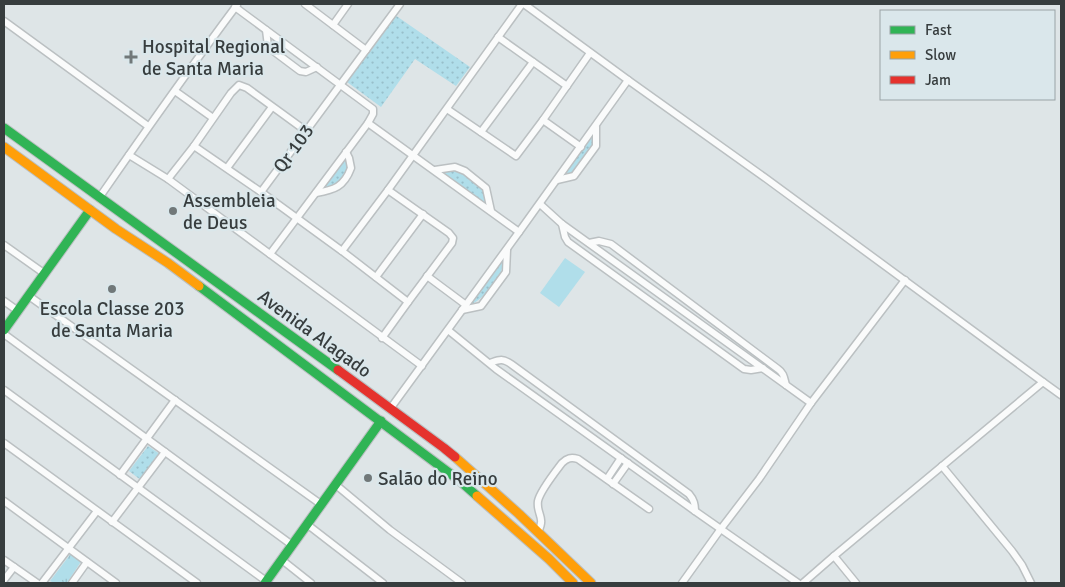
<svg xmlns="http://www.w3.org/2000/svg" width="1065" height="587" font-family="Signika,sans-serif">
<style>
.grass{fill:url(#grass-tufts)}
.park{fill:url(#park-dots)}
.pitch{fill:#b0deea}
.lines{fill:none;stroke-linecap:round;stroke-linejoin:round}
.street-casing{stroke:#bbc0c2;stroke-width:9}
.fast-casing{stroke:#bbc0c2;stroke-width:11}
.slow-casing{stroke:#bbc0c2;stroke-width:11}
.jam-casing{stroke:#bbc0c2;stroke-width:11}
.street{stroke:#fafbfb;stroke-width:6}
.fast{stroke:#30b455;stroke-width:9}
.slow{stroke:#ff9f0a;stroke-width:9}
.jam{stroke:#e5322d;stroke-width:9}
.poi-dot{fill:#717879;stroke:#dae7eb;stroke-width:2}
.labels{text-anchor:middle;stroke-width:4.5;stroke-linejoin:round;paint-order:stroke}
.poi-label{font-size:19px;fill:#373d3e;stroke:#dae7eb;text-anchor:start}
.street-label{font-size:19px;fill:#373d3e;stroke:#dae7eb}
</style>
<defs>
<pattern id="grass-tufts" width="24" height="20" patternUnits="userSpaceOnUse" patternTransform="scale(1.25)"><rect width="24" height="20" fill="#b0deea"/><path d="M3 7l-1-3M5 7V3M7 7l1-3M15 17l-1-3M17 17v-4M19 17l1-3" fill="none" stroke="#98bfca"/></pattern>
<pattern id="park-dots" width="8" height="8" patternUnits="userSpaceOnUse" patternTransform="scale(1.25)"><rect width="8" height="8" fill="#b0deea"/><path d="M2 2h.1M6 6h.1" fill="none" stroke="#98bfca" stroke-width="1.8" stroke-linecap="round"/></pattern>
</defs>
<rect width="100%" height="100%" fill="#dee5e7"/>
<path class="grass" d="M72,552L82,560L67,583H54L50,581Z"/>
<g class="park">
<path d="M395,15L470,67L456,86L415,59L381,107L347,82Z"/>
<path d="M594,132L595,145L573,175L561,178Z"/>
<path d="M345,155L348,171L339,184L319,190Z"/>
<path d="M456,168L485,188L488,206L440,170Z"/>
<path d="M504,256C503,261 503,266 501,272C497,281 482,300 472,304L469,303Z"/>
<path d="M148,446L160,454L142,481L129,471Z"/>
</g>
<path class="pitch" d="M565,258L585,272L559,307L540,293Z"/>
<g class="lines">
<g class="street-casing">
<g id="street">
<path d="M305,4L366,50"/>
<path d="M524,4L628,80"/>
<path d="M235,7L373,109V114L368,123L270,254"/>
<path d="M4,21L148,126"/>
<path d="M333,25L348,4"/>
<path d="M266,30L268,46L272,50L300,71L306,72L317,67"/>
<path d="M498,37L567,86"/>
<path d="M175,91L213,118"/>
<path d="M447,109L516,156L543,120L590,53"/>
<path d="M543,120L581,147"/>
<path d="M368,123L519,232"/>
<path d="M481,132L533,62"/>
<path d="M194,146L231,93L239,85L247,88L306,131"/>
<path d="M129,155L168,179L422,366"/>
<path d="M227,168L272,107"/>
<path d="M435,170L455,167L465,171L486,188L491,211"/>
<path d="M168,179L194,146L261,192L400,4"/>
<path d="M557,180L574,176L596,146V127"/>
<path d="M388,190L522,4"/>
<path d="M261,192L342,251L408,302L382,338"/>
<path d="M316,193C334,190 344,187 351,168L349,158L346,152"/>
<path d="M99,198C144,133 190,68 237,5"/>
<path d="M540,204L562,224L811,403"/>
<path d="M562,224L565,237L568,242L744,369L751,370L763,368"/>
<path d="M589,243L599,241L611,244L778,369C784,373 784,378 786,385"/>
<path d="M4,245L45,274"/>
<path d="M342,251L388,190L449,233L453,238L452,243L408,302"/>
<path d="M427,276L466,305"/>
<path d="M376,277L423,214"/>
<path d="M29,296L322,505"/>
<path d="M4,301L18,311"/>
<path d="M462,310L481,306L506,272L507,250"/>
<path d="M448,330L496,369L695,511L798,583"/>
<path d="M4,334L292,545"/>
<path d="M490,363C499,360 502,358 511,364L689,494C694,500 695,504 695,511"/>
<path d="M4,390L266,581"/>
<path d="M390,409L519,232L628,80L764,177L1043,382"/>
<path d="M4,443L197,583"/>
<path d="M942,466L1012,551L1022,565L1031,583"/>
<path d="M120,475L175,400"/>
<path d="M607,479L621,458"/>
<path d="M613,484L628,463"/>
<path d="M336,485L390,530L462,583"/>
<path d="M4,501L116,583"/>
<path d="M112,522L165,452"/>
<path d="M308,525L383,583"/>
<path d="M538,532C546,517 536,514 538,501C540,491 556,471 562,463C567,458 571,457 578,459L649,509"/>
<path d="M834,556L1043,382L1061,395"/>
<path d="M4,560L37,583"/>
<path d="M282,560L311,583"/>
<path d="M4,580L14,567"/>
<path d="M42,583L97,511"/>
<path d="M72,583L87,562"/>
<path d="M682,583L720,530L759,479L811,403L905,280"/>
<path d="M803,583L834,556L856,583"/>
</g>
</g>
<g class="fast-casing">
<g id="fast">
<path d="M4,128L338,370"/>
<path d="M199,286L460,481L477,496"/>
<path d="M4,330L90,210"/>
<path d="M265,583L381,421"/>
</g>
</g>
<g class="slow-casing">
<g id="slow">
<path d="M4,147L116,229L168,263L199,286"/>
<path d="M455,457L519,514L591,583"/>
<path d="M477,496L549,559L573,583"/>
</g>
</g>
<g class="jam-casing">
<path id="jam" d="M338,370L444,448L455,457"/>
</g>
<use href="#street" class="street"/>
<use href="#fast" class="fast"/>
<use href="#slow" class="slow"/>
<use href="#jam" class="jam"/>
</g>
<g class="poi-dot">
<path d="M128.5 49.5h5v5h5v5h-5v5h-5v-5h-5v-5h5z"/>
<circle cx="173" cy="211" r="5"/>
<circle cx="112" cy="289" r="5"/>
<circle cx="368" cy="478" r="5"/>
</g>
<g class="labels">
<g class="poi-label">
<text x="142" y="53">Hospital Regional<tspan x="142" dy="22">de Santa Maria</tspan></text>
<text x="183" y="207">Assembleia<tspan x="183" dy="22">de Deus</tspan></text>
<text x="112" y="315" text-anchor="middle">Escola Classe 203<tspan x="112" dy="22">de Santa Maria</tspan></text>
<text x="378" y="485">Salão do Reino</text>
</g>
<g class="street-label">
<text transform="translate(293 148) rotate(-54)" y="7">Qr 103</text>
<text transform="translate(315 333) rotate(36)" y="7">Avenida Alagado</text>
</g>
</g>
<rect width="1065" height="587" fill="none" stroke="#373d3e" stroke-width="10"/>
<rect x="880" y="10" width="175" height="90" fill="#dae7eb" stroke="#99a3a6"/>
<rect x="890" y="26" width="25" height="8" fill="#30b455" stroke="#99a3a6"/>
<text x="925" y="35" font-size="15" fill="#373d3e">Fast</text>
<rect x="890" y="51" width="25" height="8" fill="#ff9f0a" stroke="#99a3a6"/>
<text x="925" y="60" font-size="15" fill="#373d3e">Slow</text>
<rect x="890" y="76" width="25" height="8" fill="#e5322d" stroke="#99a3a6"/>
<text x="925" y="85" font-size="15" fill="#373d3e">Jam</text>
</svg>
